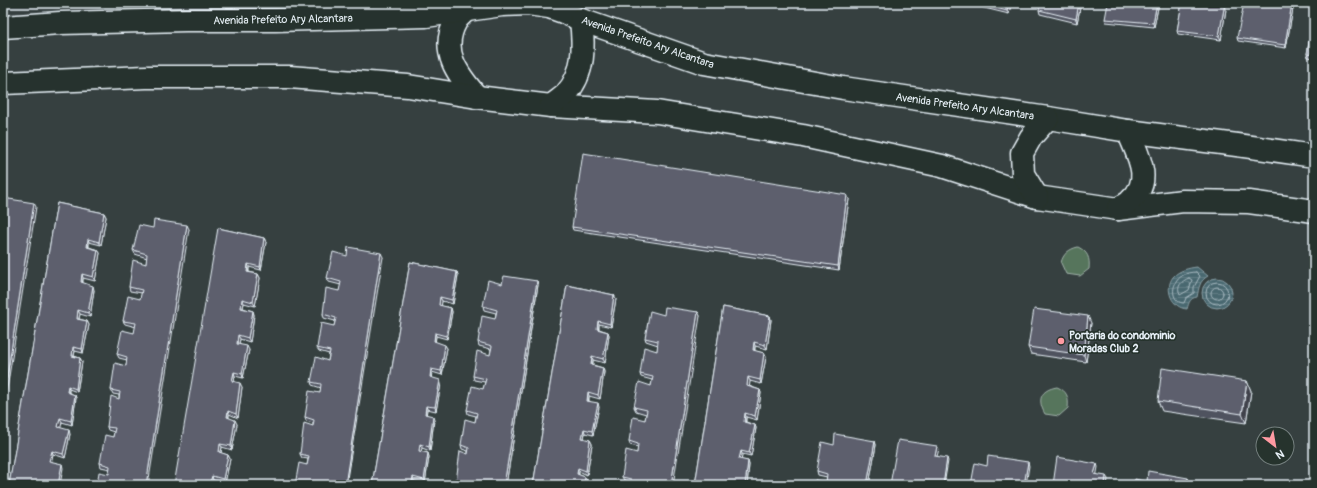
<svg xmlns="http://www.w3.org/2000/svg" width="1317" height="488" font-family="Pangolin,sans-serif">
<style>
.grass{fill:#57745b;stroke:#a0b2aa}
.water{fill:url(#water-rules);stroke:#899fa6}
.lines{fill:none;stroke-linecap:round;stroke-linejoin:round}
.shore{stroke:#a8bac2;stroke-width:1}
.tertiary-casing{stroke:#e8f1f8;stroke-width:25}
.tertiary{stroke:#26332d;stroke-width:22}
.wall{fill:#50525e;stroke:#e8f1f8}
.shaded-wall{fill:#41424c;stroke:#e8f1f8}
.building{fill:#5d5f6d;stroke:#e8f1f8}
.poi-dot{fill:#ff9aa2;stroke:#26332d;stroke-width:1.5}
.labels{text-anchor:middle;stroke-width:3.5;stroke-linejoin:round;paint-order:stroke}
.street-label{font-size:11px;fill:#e8f1f8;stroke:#26332d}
.poi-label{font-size:11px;font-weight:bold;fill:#e8f1f8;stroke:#26332d;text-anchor:start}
</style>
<defs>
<pattern id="water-rules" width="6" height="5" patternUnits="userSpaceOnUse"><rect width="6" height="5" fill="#496870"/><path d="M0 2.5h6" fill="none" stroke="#637e85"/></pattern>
</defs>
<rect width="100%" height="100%" fill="#364040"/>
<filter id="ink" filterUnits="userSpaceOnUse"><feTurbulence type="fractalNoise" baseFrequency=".025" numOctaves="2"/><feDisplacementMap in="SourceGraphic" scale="8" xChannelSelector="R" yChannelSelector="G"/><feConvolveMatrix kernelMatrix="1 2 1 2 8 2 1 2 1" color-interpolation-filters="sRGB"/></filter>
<g filter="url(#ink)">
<g class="grass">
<path d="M1078,247C1088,252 1090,258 1089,269L1080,276L1066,274L1061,263C1063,254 1069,249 1078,247Z"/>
<path d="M1057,387C1067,391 1069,397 1068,408L1059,416L1045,414C1037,400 1040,390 1057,387Z"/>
</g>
<g class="water">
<path d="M1197,267L1208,276C1199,281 1199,288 1197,297C1190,298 1189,302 1187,309C1172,308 1164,289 1173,277C1179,270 1189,268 1197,267Z"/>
<circle cx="1217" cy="293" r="15"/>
</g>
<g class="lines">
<g class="shore">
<path d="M1196,272L1200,276L1194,287V293L1186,298L1184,303C1168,303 1169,272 1196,272Z"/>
<path d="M1189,278L1192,280L1189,290L1180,295C1176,287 1181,281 1189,278Z"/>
<circle cx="1217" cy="293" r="11"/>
<circle cx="1217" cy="293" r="6"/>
</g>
<g class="tertiary-casing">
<g id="tertiary">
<path d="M467,9C464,13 459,16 456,21C439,51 458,75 477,97"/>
<path d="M3,27L60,23L186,20H275L426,16L502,5L528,4L549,7L563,12L581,20L704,63L843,88L1048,118L1128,131L1237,145L1314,156"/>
<path d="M3,83L146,77H289L408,86L477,97L551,106L657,112L803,136L942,166L1037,197L1118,209L1183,201L1249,202L1314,211"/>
<path d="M551,106C556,102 562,98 566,94C585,73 584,46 581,20"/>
<path d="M1037,197L1023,174L1022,153L1031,137L1048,118"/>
<path d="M1118,209C1122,206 1128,204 1131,200C1154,180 1137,154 1128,131"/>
</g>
</g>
<use href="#tertiary" class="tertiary"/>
</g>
<g class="wall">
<path d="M971,3H1011L1009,14L972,5Z"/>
<path d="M1081,3L1077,23L1040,14L1039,10Z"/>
<path d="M1159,3L1154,27L1106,22L1105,19Z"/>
<path d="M1182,3H1227L1221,40L1178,34L1177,31Z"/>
<path d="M1294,3L1286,48L1238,41L1237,38Z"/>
<path d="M1314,13V58L1308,57L1307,54Z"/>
<path d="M847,195L849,199L839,270L573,230L572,227Z"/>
<path d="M57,203L104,213L106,217L101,245L89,242V247L98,250L100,253L95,281L83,278V283L94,290L90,317L80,314L79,319L87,321L89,325L83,353L75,351L74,356L80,358L82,362L77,392L69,389V393L75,395L76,398L72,425L62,422L60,428L70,434L65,458L53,454L51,461L63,468L9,485Z"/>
<path d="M153,228L189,229L109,474L110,469L101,467L100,463L113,437L114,432L108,430L107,427L119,399V395L113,394L111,390L126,366L127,360L119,358L117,354L134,333L136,327L125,324L123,321L140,299L142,293L130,291L129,287L146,264L147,258L135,254L133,250Z"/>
<path d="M218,228L264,238L266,242L261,270L249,267V272L258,274L260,278L255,306L244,303L243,308L253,311L254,315L250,342L240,339L239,344L249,350L243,378L235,376L234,381L242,387L238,418L229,414V418L237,424L232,450L222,447L221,453L228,455L230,459L225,483L213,480L212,485Z"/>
<path d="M347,256L383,257L307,465L308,459L302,458L300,454L313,426V423L306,421L305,417L320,393L321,388L312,385L311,382L328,361L329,354L319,351L317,348L334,326L335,321L324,318L323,314L339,291L341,285L329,282L327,278Z"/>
<path d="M410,262L457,272L458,275L453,304L442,301L441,306L451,308L452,312L447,339L436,336L435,342L447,348L442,375L432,372L431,377L441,384L436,411L427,409L426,415L434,420L430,451L422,448L421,451L428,453L429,457L425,483L414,481L372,485Z"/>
<path d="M537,281L538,285L506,485H457L456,482L468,454V451L462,449L461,445L475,422L476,416L468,414L467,410L483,389L485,382L474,380L473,376L490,355L491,349L479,346L478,342L495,319L496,313L484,310L483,306L502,284Z"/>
<path d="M567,285L614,295L616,299L611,327L599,324V329L608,332L609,335L605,363L593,360V365L603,368L604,372L600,399L589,396V401L599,407L593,435L585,433L584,439L590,440L592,444L587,475L579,471V475L585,477L587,481L533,485Z"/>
<path d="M723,307L770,316L771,320L767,349L755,346V351L764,353L766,357L761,384L750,381L749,386L760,390L761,393L757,420L746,417V422L755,425L756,428L751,456L742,454L741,460L748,461L749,465L747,485H695Z"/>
<path d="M698,312L700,316L630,482L624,480L622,477L637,453L638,447L630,445L629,441L645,420L646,414L636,411L634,407L651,386L652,380L641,377L640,374L657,351L658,345L646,341L645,338L664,315Z"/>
<path d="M1091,323L1086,362L1031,354L1028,347Z"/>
<path d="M1247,381L1251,391L1246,423L1162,411L1158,401Z"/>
<path d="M875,441L876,445L869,485H814L826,483L827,477L818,475L817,471L834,445Z"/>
</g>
<g class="shaded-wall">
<path d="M1009,3H1011L1009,14L1007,11Z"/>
<path d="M1079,3H1081L1077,23L1076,19Z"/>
<path d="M1157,3H1159L1154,27L1153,23Z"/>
<path d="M1225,3H1227L1221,40L1219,36Z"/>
<path d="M1292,3H1294L1286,48L1285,45Z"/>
<path d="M847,195L849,199L839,270L838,266Z"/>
<path d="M34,203L36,207L3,414V402Z"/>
<path d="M104,213L106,217L101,245L99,242Z"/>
<path d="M187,225L189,229L148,485H146Z"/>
<path d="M264,238L266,242L261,270L260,267Z"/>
<path d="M88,239L89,242L88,250L87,247Z"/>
<path d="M98,250L100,253L95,281L93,277Z"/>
<path d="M381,253L383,257L346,485H345Z"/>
<path d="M248,264L249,267L248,275L247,272Z"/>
<path d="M457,272L458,275L453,304L452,300Z"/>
<path d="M82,274L83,278L82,286L81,282Z"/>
<path d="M258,274L260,278L255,306L253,302Z"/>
<path d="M537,281L538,285L506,485H504Z"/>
<path d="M93,286L94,290L90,317L88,313Z"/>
<path d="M614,295L616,299L611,327L610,324Z"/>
<path d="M440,297L442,301L441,309L439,305Z"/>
<path d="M242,299L244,303L242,311L241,308Z"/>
<path d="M451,308L452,312L447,339L446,336Z"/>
<path d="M78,310L80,314L78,322L77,319Z"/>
<path d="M253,311L254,315L250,342L248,338Z"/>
<path d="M698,312L700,316L673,485H671Z"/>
<path d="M770,316L771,320L767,349L765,345Z"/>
<path d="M1088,316L1091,323L1086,362L1084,355Z"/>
<path d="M87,321L89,325L83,353L82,349Z"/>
<path d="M598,321L599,324L598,333L597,329Z"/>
<path d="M608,332L609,335L605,363L603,359Z"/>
<path d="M435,333L436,336L435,345L434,341Z"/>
<path d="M238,335L240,339L238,347L237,344Z"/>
<path d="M754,342L755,346L754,354L753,350Z"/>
<path d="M445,345L447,348L442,375L441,371Z"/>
<path d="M247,346L249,350L243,378L242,374Z"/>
<path d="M73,347L75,351L73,359L72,356Z"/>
<path d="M764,353L766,357L761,384L760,380Z"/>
<path d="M592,356L593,360L592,369L591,365Z"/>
<path d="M80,358L82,362L77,392L76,389Z"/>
<path d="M603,368L604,372L600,399L598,395Z"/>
<path d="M431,369L432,372L431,381L430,377Z"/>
<path d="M234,372L235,376L233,385L232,381Z"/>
<path d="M748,377L750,381L749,390L747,386Z"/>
<path d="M440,380L441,384L436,411L435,407Z"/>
<path d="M1247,381L1251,391L1246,423L1242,414Z"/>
<path d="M240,383L242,387L238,418L236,414Z"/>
<path d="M68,386L69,389L68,396L67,392Z"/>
<path d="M760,390L761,393L757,420L755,416Z"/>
<path d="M588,392L589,396L588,404L587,401Z"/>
<path d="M75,395L76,398L72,425L71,421Z"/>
<path d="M598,403L599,407L593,435L592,431Z"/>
<path d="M426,406L427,409L426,418L425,414Z"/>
<path d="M228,411L229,414L228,421L227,417Z"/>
<path d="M745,413L746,417L745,426L744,422Z"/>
<path d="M433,416L434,420L430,451L429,447Z"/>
<path d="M60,418L62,422L60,431L58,427Z"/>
<path d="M235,420L237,424L232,450L231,446Z"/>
<path d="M755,425L756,428L751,456L749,453Z"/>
<path d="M584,429L585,433L583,442L582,438Z"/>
<path d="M69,430L70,434L65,458L63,454Z"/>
<path d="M590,440L592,444L587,475L586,471Z"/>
<path d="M875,441L876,445L869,485H867Z"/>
<path d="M220,444L222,447L220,456L219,452Z"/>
<path d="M420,444L422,448L420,454L419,451Z"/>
<path d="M937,446L939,449L936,460L935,456Z"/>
<path d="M52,451L53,454L51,464L49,461Z"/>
<path d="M741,451L742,454L741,463L739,459Z"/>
<path d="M428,453L429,457L425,483L424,480Z"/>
<path d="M228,455L230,459L225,483L223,479Z"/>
<path d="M947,458L948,461L944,485H943Z"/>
<path d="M748,461L749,465L747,485H745Z"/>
<path d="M1028,462L1029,466L1026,485H1024Z"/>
<path d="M62,464L63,468L60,485H58Z"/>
<path d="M1097,464L1098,467L1096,478L1094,474Z"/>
<path d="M578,468L579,471L578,478L577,474Z"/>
<path d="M212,476L213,480L212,485H209Z"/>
<path d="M1106,476L1108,479L1107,485H1105Z"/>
<path d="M413,477L414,481L413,485H411Z"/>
<path d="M585,477L587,481L586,485H584Z"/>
<path d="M1188,478L1189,482L1188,485H1186Z"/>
</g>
<g class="building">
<path d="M977,3H1009L1007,11Z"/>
<path d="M1040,3H1079L1076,19L1039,10Z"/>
<path d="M1108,3H1157L1153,23L1105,19Z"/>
<path d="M1182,3H1225L1219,36L1177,31Z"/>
<path d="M1244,3H1292L1285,45L1237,38Z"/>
<path d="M1314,13V55L1307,54Z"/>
<path d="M583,153L847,195L838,266L572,227Z"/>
<path d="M3,198L34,203L3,402Z"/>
<path d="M57,203L104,213L99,242L88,239L87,247L98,250L93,277L82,274L81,282L93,286L88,313L78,310L77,319L87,321L82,349L73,347L72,356L80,358L76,389L68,386L67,392L75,395L71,421L60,418L58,427L69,430L63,454L52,451L49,461L62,464L58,485H9Z"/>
<path d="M154,220L187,225L146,485H97L99,472L109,474L110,466L100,463L105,435L113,437L115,428L107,427L111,396L119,399L120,392L111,390L115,363L126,366L127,357L117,354L122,330L134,333L136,323L123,321L128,296L140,299L142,290L129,287L133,260L146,264L147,254L133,250L139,225L153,228Z"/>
<path d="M218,228L264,238L260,267L248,264L247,272L258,274L253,302L242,299L241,308L253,311L248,338L238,335L237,344L247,346L242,374L234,372L232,381L240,383L236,414L228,411L227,417L235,420L231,446L220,444L219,452L228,455L223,479L212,476L209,485H174Z"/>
<path d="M348,247L381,253L345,485H295L299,463L307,465L309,456L300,454L304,423L313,426L314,420L305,417L309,391L320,393L321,384L311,382L316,357L328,361L330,351L317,348L321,323L334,326L336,318L323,314L326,288L339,291L341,282L327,278L333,252L347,256Z"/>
<path d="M410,262L457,272L452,300L440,297L439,305L451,308L446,336L435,333L434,341L445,345L441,371L431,369L430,377L440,380L435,407L426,406L425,414L433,416L429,447L420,444L419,451L428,453L424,480L413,477L411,485H372Z"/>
<path d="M504,276L537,281L504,485H464V484L456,482L460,451L468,454L469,448L461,445L465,419L475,422L477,413L467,410L472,386L483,389L486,379L473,376L477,351L490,355L492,346L478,342L482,316L495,319L497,310L483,306L488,280L502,284Z"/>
<path d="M567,285L614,295L610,324L598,321L597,329L608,332L603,359L592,356L591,365L603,368L598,395L588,392L587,401L598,403L592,431L584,429L582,438L590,440L586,471L578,468L577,474L585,477L584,485H533Z"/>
<path d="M665,307L698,312L671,485H630L631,479L622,477L626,450L637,453L638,444L629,441L633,417L645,420L647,410L634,407L639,382L651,386L653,377L640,374L644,347L657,351L658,341L645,338L650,311L664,315Z"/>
<path d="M723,307L770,316L765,345L754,342L753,350L764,353L760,380L748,377L747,386L760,390L755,416L745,413L744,422L755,425L749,453L741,451L739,459L748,461L745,485H695Z"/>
<path d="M1034,309L1088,316L1084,355L1028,347Z"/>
<path d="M1162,368L1247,381L1242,414L1158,401Z"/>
<path d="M835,434L875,441L867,485H814L815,480L826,483L827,474L817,471L822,442L834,445Z"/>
<path d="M898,440L937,446L935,456L947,458L943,485H890Z"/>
<path d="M988,456L1028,462L1024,485H971L975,463L987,466Z"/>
<path d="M1057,457L1097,464L1094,474L1106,476L1105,485H1053Z"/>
<path d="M1148,471L1188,478L1186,485H1134L1135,479L1147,482Z"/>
<path d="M622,483L628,485H621Z"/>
</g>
</g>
<circle class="poi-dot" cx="1061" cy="341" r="4"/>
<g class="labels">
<g class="street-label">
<text transform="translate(283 19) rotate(-1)" y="4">Avenida Prefeito Ary Alcantara</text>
<text transform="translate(648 42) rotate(19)" y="4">Avenida Prefeito Ary Alcantara</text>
<text transform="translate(965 106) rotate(8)" y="4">Avenida Prefeito Ary Alcantara</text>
</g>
<g class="poi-label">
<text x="1069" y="339">Portaria do condominio<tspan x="1069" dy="13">Moradas Club 2</tspan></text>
</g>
</g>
<rect width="1317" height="488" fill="none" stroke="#26332d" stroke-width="16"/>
<rect x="8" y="8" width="1301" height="472" fill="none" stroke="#e8f1f8" stroke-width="1.5" filter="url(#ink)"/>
<g transform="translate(1275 446) rotate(149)"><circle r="19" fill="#26332d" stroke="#747f7e"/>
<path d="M0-3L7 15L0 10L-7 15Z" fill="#ff9aa2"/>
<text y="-6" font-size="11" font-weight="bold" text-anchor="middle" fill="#e8f1f8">N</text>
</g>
</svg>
